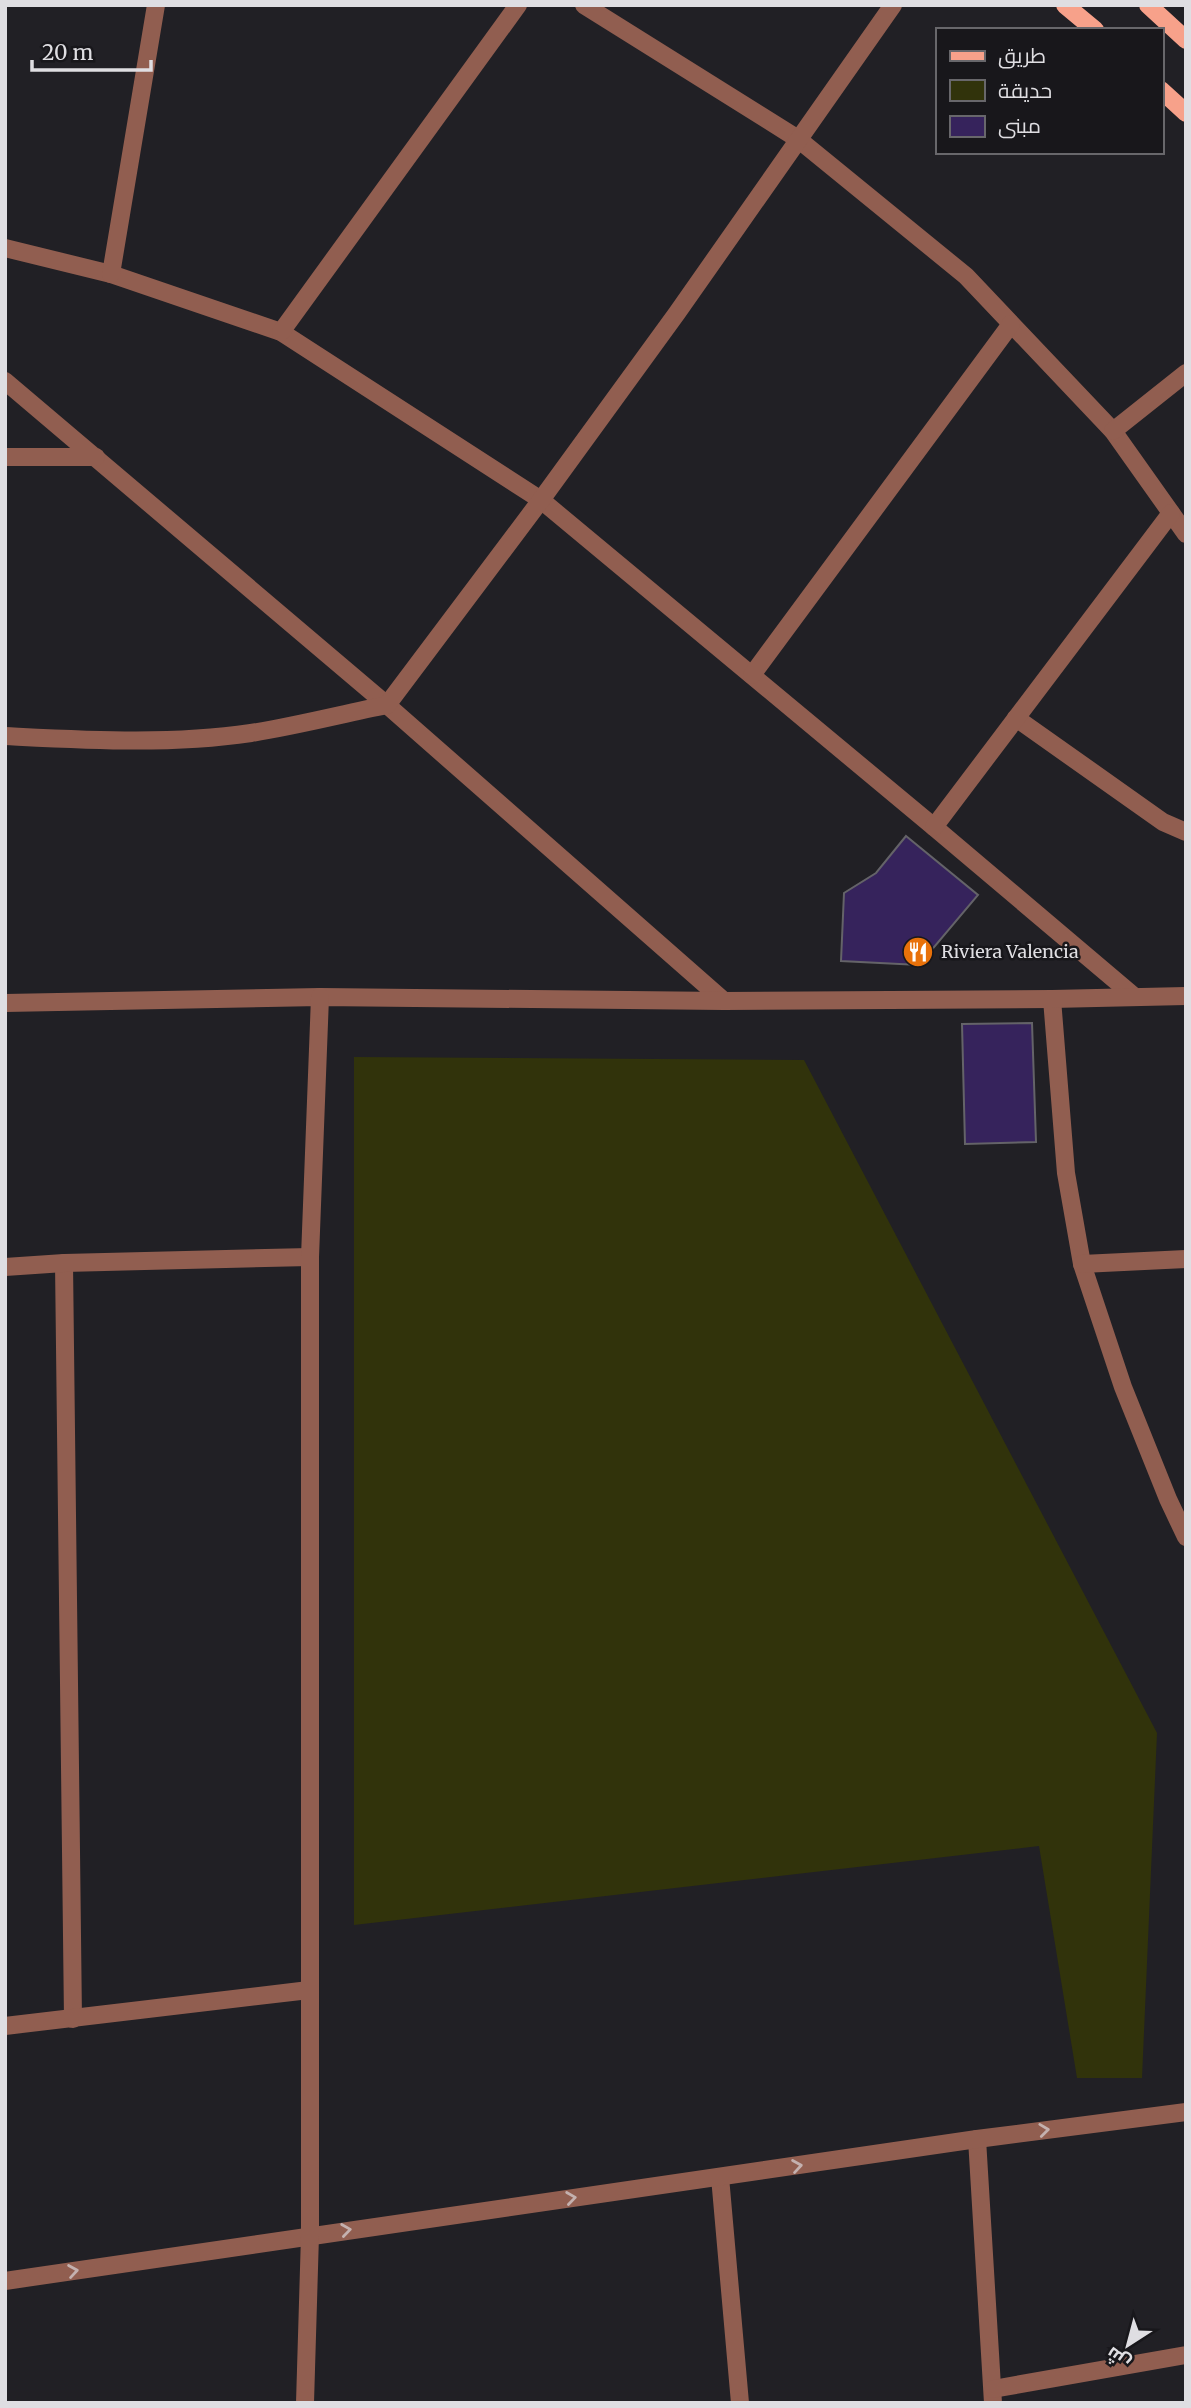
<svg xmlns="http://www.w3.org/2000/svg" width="1191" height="2408" font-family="Merriweather,Cairo,serif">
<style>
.green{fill:#31330b}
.building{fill:#36235c;stroke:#646368;stroke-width:2}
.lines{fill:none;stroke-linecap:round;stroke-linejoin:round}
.minor{stroke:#915e50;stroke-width:18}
.major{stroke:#f7a18a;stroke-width:18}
.oneway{stroke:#c4b1af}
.labels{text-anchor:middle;stroke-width:5;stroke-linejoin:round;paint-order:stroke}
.poi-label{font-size:18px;fill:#dfdee2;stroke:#18171b;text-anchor:start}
</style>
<rect width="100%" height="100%" fill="#212025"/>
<path class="green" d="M354,1057L804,1060L1157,1733L1142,2078H1077L1039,1846L354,1925Z"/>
<g class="building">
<path d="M906,836L978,895L919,965L841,961L844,893L876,873Z"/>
<path d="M1032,1023L1036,1142L965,1144L962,1024Z"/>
</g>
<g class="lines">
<g class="minor">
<path d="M584,5L798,139L966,276L1113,431L1186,534"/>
<path d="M5,248L111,274L281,332L541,500L934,827L1135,997"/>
<path d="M111,274L156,5"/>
<path d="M281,332L518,5"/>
<path d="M5,381L387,705L724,1001"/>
<path d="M1113,431L1186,373"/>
<path d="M5,457H96"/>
<path d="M752,675L1011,324"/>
<path d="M1016,718L1163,822L1186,832"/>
<path d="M5,736C87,740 170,745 251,733C296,726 342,714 387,705L541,500L677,313L893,5"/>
<path d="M934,827L1171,513"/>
<path d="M1052,999L1066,1173L1082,1264L1123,1387L1168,1499L1186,1537"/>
<path d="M5,1003L320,997L724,1001L1052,999L1186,996"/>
<path d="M64,1263L73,2019"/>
<path d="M1082,1264L1186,1259"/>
<path d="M5,1267L64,1263L310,1257"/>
<path d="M5,2026L309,1990"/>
<path d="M977,2139L993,2403"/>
<path d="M720,2177L740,2403"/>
<path d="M5,2281L977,2139L1186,2112"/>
<path d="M993,2389L1186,2355"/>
<path d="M305,2403L310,2235V1257L320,997"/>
</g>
<g class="major">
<path d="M1065,5L1095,30"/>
<path d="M1148,5L1186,40"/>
<path d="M1161,90L1186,113"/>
</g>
</g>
<defs><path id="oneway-chevron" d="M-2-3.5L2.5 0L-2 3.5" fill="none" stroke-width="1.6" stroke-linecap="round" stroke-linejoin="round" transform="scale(1.75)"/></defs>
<g class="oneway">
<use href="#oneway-chevron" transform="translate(1044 2130) rotate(-7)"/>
<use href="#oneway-chevron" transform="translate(797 2166) rotate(-9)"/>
<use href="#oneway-chevron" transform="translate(571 2198) rotate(-8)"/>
<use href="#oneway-chevron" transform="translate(346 2230) rotate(-8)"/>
<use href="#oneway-chevron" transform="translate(73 2271) rotate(-9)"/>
</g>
<defs>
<g id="restaurant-disc" transform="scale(1.575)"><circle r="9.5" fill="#e8710a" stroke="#18171b"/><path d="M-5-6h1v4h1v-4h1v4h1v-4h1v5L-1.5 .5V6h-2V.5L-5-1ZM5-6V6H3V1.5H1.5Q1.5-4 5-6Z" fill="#fff"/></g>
</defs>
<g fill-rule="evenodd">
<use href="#restaurant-disc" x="918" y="952"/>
</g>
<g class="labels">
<g class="poi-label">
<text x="941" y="958">Riviera Valencia</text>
</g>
</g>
<rect width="1191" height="2408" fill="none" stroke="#dfdee2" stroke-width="14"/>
<rect x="936" y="28" width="228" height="126" fill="#18171b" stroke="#68676b" stroke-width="2"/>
<rect x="950" y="51" width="35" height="10" fill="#f7a18a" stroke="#68676b" stroke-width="2"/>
<text x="998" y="63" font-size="21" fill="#dfdee2">طريق</text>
<rect x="950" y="80" width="35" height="21" fill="#31330b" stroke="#68676b" stroke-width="2"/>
<text x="998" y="98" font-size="21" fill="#dfdee2">حديقة</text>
<rect x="950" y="116" width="35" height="21" fill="#36235c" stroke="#68676b" stroke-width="2"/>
<text x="998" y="133" font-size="21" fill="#dfdee2">مبنى</text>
<g transform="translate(1128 2345) rotate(216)" stroke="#18171b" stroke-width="5" paint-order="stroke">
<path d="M0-5L12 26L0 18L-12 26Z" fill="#dfdee2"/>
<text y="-10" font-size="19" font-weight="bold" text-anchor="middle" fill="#dfdee2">ش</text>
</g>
<path d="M32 60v10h119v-10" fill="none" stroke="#dfdee2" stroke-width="3.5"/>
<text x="42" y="60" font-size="21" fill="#dfdee2" stroke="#18171b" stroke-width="5" paint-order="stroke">20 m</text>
</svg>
